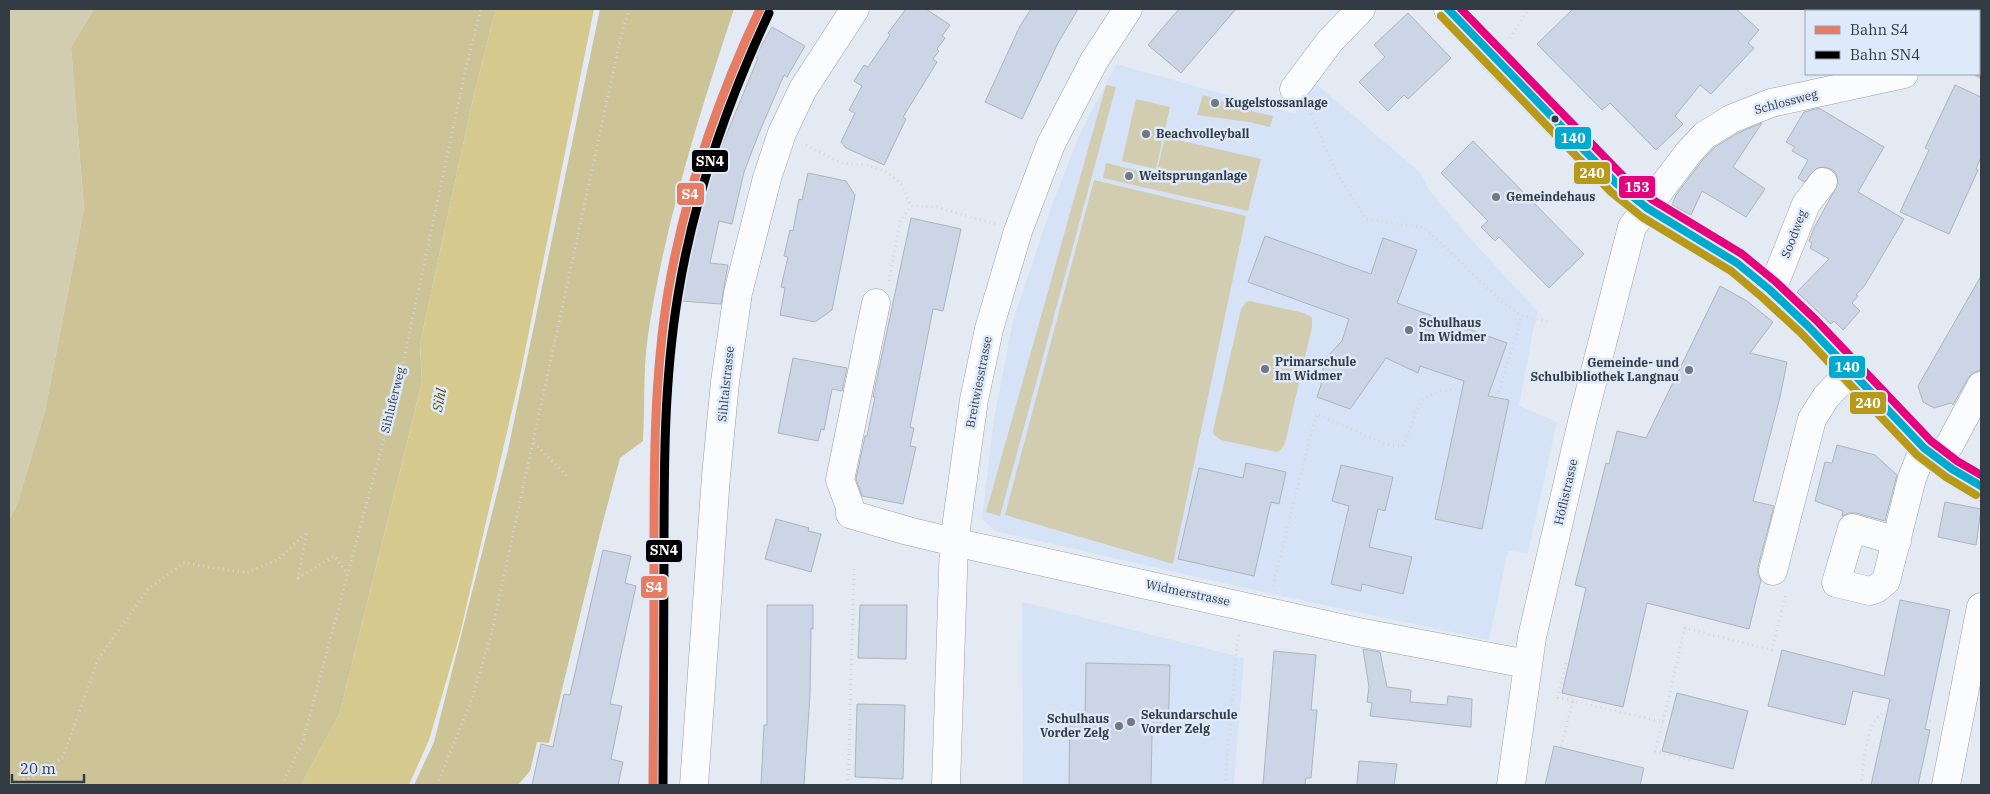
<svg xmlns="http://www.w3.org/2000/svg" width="1990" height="794" font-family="'IBM Plex Serif',serif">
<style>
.built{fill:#d6e3f6}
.green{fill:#d2cdb0}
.forest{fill:#ccc497}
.water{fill:#d5c98e}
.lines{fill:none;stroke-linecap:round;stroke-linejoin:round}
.stream{stroke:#d5c98e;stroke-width:8}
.building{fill:#cbd5e5;stroke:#aeb4bc}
.minor-casing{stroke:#9aa0a9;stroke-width:29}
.major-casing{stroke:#9aa0a9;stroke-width:29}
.path{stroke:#d5d6da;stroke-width:3;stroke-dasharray:1 4;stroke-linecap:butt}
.minor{stroke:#fbfcfd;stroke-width:28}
.major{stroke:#fbfcfd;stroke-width:28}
.bus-1-casing{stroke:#dee9fa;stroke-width:11}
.bus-2-casing{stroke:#dee9fa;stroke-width:11}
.bus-3-casing{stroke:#dee9fa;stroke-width:11}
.bus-1{stroke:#00a9ce;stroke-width:8}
.bus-2{stroke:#b89918;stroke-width:8}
.bus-3{stroke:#e5007d;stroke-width:8}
.rail-1-casing{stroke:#dee9fa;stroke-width:12}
.rail-2-casing{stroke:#dee9fa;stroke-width:12}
.rail-1{stroke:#e67d63;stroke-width:9}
.rail-2{stroke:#000;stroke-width:9}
.poi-dot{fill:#717882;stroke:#dee9fa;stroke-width:2}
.bus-dot{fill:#333b45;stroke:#dee9fa;stroke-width:2}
.labels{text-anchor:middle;stroke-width:5;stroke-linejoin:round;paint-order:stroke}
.street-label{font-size:12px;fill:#333b45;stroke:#dee9fa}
.poi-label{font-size:12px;font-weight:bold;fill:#333b45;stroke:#dee9fa;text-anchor:start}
.water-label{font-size:14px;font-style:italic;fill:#5e4f08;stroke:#dee9fa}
.line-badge{stroke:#dee9fa;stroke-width:2}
.badge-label{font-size:14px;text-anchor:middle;font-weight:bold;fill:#fff}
</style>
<rect width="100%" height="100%" fill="#e4eaf4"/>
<g class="built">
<path d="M1116,64L1295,114L1314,82L1420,172L1429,190L1470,238L1538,312L1533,331L1519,406L1557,422L1528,553L1508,551L1489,640L1272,594L995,531L982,519L994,418L1013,321L1050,210L1079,136Z"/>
<path d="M1022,602L1244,658L1234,785H1023Z"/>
</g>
<g class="green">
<path d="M9,9H94L71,47L84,209L45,411L18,502L9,520Z"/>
<path d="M1106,85L1116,87L1000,516L986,512Z"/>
<path d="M1203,95L1255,112L1273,116L1270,127L1249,122L1197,115Z"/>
<path d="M1136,99L1170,107L1156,169L1122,161Z"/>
<path d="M1165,137L1261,159L1248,211L1103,178L1106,163L1156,175Z"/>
<path d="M1094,180L1246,216L1173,564L1005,515Z"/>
<path d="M1250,301L1304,313L1312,318V327L1285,443L1281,450L1277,452L1221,440L1214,435L1213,431L1241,309L1246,302Z"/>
</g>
<g class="forest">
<path d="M94,9H496L473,99L420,344L422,382L340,713L301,785H9V520L18,502L45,411L84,209L71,47Z"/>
<path d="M600,9H734C699,115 665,223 648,335C643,369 645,406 643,441L620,458L600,533L549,743L537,742L530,771L518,785H414L434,742L508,450Z"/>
</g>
<path class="water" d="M496,9H594L520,376L460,634L429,740L409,785H301L340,713L422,382L420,344L473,99Z"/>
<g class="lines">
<g class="stream">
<path d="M1848,9L1861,11"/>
<path d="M1979,74L1981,75"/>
</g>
</g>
<g class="building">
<path d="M906,9H926L950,25L942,36L945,38L937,49L939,51L933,59L937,62L903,117L906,119L884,165L846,148L841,142L855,113L849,110L862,86L854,81L864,65L868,67L890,35L888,33Z"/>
<path d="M1031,9H1078L1058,43L1022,119L985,102L1020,26Z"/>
<path d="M1179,9H1236L1181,73L1148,45Z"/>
<path d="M1573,9H1736L1759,30L1748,43L1754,48L1711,94L1700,85L1675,116L1683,124L1656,150L1610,103L1602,110L1537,44Z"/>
<path d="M1408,13L1451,58L1408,99L1404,95L1388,111L1359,82L1385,57L1374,45Z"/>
<path d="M772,27L805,46L787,77L784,75L759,133L744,172L732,224L719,221L710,263L728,265L721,304L681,301L683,269L699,198L705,199L713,167L758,58L755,57Z"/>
<path d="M1955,85L1981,97V157L1976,169L1978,170L1949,234L1900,212L1929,150L1925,148Z"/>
<path d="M1819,108L1884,147L1858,192L1904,219L1865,285L1856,295L1858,296L1852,303L1860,311L1843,330L1834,321L1831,324L1797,292L1829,259L1810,248L1812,243L1809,241L1814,228L1838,184L1837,176L1833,170L1825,167L1817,168L1804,182L1798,178L1808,160L1792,151L1795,147L1786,142L1804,112Z"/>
<path d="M1762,123L1733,167L1765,189L1746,217L1702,191L1691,215L1672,205L1676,195L1701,162L1715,147L1738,133Z"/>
<path d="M1473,141L1584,254L1549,288L1499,237L1495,241L1481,227L1488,221L1441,173Z"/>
<path d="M808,173L846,181L855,195L832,310L815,322L780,315L785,288L781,287L788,257L784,256L790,230L793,231L799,199L802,200Z"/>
<path d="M911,218L961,229L943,311L933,309L910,427L914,428L910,446L916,447L903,504L862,496L856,479L865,436H867L875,397H873Z"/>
<path d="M1265,236L1371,274L1383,238L1417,250L1397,303L1507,343L1488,396L1509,400L1482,529L1435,519L1464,381L1420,366L1418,373L1386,358L1350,409L1317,397L1321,385L1324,360L1342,341L1349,319L1248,282Z"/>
<path d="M1981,276V370L1973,373L1968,378L1953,405L1951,403L1934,408L1923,402L1918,386Z"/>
<path d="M1720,286L1747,301L1773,322L1750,353L1787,362L1780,397L1753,501L1774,506L1758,567V575L1761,580L1749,629L1647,603L1623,707L1562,693L1586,588L1575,585L1606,463L1609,464L1617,431L1646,438Z"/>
<path d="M793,358L847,368L842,391L832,389L824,430L821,429L818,441L778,433Z"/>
<path d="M1837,445L1875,455L1897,475L1885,521L1856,513H1849L1842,516L1843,511L1815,501L1825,462L1832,463Z"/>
<path d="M1246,463L1286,472L1279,504L1271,502L1254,576L1178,559L1199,468L1243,478Z"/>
<path d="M1341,465L1393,477L1385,511L1378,509L1369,547L1412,557L1403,594L1362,584L1361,591L1331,584L1349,506L1332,501Z"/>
<path d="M1945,502L1981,509L1976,545L1938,537Z"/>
<path d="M776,519L809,528L808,531L821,534L811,572L765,559Z"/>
<path d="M603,550L631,556L625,583L636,586L610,704L622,706L611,759L623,762L618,785H532L541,744L553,747L564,694L570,695Z"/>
<path d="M1900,600L1950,610L1925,729L1930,730L1918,785H1871L1890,699L1853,691L1845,725L1768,706L1782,650L1884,676Z"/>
<path d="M767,605H813V629L811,628L810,694L804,785H761L764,725H767Z"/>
<path d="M860,605H907L906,659L858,658Z"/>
<path d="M1363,649L1380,652L1387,687L1411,690L1410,702L1447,705L1448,696L1472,699L1471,727L1370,716L1372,703L1367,702L1369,687Z"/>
<path d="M1274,651L1316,655L1311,710H1317L1311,778H1306L1305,785H1263Z"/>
<path d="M1086,663L1170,665L1168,734H1152L1151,785H1069L1070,718H1085Z"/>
<path d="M1677,693L1748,711L1733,769L1662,751Z"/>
<path d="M857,704L905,705L903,779L855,777Z"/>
<path d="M1554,746L1644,768L1640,785H1545Z"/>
<path d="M1359,761L1397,764L1394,785H1357Z"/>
</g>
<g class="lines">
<g class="minor-casing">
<g id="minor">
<path d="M1900,9L1908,11"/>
<path d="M1979,17L1981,13"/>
<path d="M1294,89L1330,41L1361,9"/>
<path d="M1770,290L1775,282L1806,204L1823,182"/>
<path d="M876,303L840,480L850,507V514L908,531L954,542L1358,632L1527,664"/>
<path d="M1938,460L1950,444L1981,386"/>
<path d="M1897,541L1852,528L1836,583L1870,591L1876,589L1886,581L1912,478L1924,448"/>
<path d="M1773,571L1812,419L1826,397L1850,372"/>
<path d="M946,785L954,542L974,400L989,329L1018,231L1051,144L1094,61L1128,9"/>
<path d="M1511,785L1532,637L1582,422L1632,227L1689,152L1705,135L1731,119L1771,103L1904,74"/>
<path d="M1946,785L1981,607"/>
</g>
</g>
<g class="major-casing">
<g id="major">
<path d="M1448,9L1496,60L1617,184L1647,208L1737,263L1770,290L1809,327L1924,448C1942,463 1961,476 1981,486"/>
<path d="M694,785L716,476L725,382L738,293L767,178L782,133L803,89L855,9"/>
</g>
</g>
<g class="path">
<path d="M1510,38L1529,9"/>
<path d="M1309,109L1335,170L1366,219L1425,228L1498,298L1520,315L1550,322"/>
<path d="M806,145L842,163L868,165L887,172L901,184L911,206"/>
<path d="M889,281L900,222L911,206L937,207L995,224"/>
<path d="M534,443L569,478"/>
<path d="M1273,586L1312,430L1317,414L1385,444L1403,446C1409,435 1414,411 1421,403C1437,382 1476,391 1498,394L1520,323V315"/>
<path d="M1566,663L1558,698L1573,701"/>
<path d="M1663,722L1655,751L1691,760"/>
<path d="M9,784L33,777L63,757L98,659L149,588L184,563L247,573L279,559L307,532L298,578L334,556L346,572"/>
<path d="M282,785L303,741L398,386L467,63L481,9"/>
<path d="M437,785L470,704L491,636L619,45L629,9"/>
<path d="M848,785L854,569"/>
<path d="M1225,785L1237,645L1240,631"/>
<path d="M1551,785L1573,701L1663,722L1685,628L1772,650L1786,593"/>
<path d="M1861,785C1864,767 1865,716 1887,712C1894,711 1923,719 1933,721"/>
</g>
<use href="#minor" class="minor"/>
<use href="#major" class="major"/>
<g class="bus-1-casing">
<path id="bus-1" d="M1448,9L1617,184L1647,208L1737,263L1770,290L1809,327L1924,448L1952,469L1981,486"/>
</g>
<g class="bus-2-casing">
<path id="bus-2" d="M1441,16L1611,192L1642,217L1731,271L1763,298L1802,334L1917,455L1946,477L1976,495"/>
</g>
<g class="bus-3-casing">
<path id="bus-3" d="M1461,9L1624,177L1653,200L1742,254L1776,282L1816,320L1931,441L1957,461L1981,475"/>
</g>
<use href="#bus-1" class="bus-1"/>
<use href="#bus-2" class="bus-2"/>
<use href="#bus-3" class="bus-3"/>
<g class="rail-1-casing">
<path id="rail-1" d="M653,785C654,707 654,628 654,550C654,464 654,378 668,292C685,193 717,100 760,9"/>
</g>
<g class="rail-2-casing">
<path id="rail-2" d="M663,785C664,707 664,629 664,551C664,465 664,380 678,295C694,196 727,103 769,13"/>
</g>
<use href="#rail-1" class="rail-1"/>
<use href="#rail-2" class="rail-2"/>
</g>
<g class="poi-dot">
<circle cx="1215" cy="103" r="5"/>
<circle cx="1146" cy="134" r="5"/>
<circle cx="1129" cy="176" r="5"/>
<circle cx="1496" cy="197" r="5"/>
<circle cx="1409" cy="330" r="5"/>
<circle cx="1265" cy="369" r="5"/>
<circle cx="1689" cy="370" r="5"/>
<circle cx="1131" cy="722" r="5"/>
<circle cx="1119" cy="726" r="5"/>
</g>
<circle class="bus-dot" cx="1555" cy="119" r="4.5"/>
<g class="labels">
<g class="street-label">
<text transform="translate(1786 102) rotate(-15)" y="4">Schlossweg</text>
<text transform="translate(1794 234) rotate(-69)" y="4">Soodweg</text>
<text transform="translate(979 382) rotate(-79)" y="4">Breitwiesstrasse</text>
<text transform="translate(726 384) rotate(-84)" y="4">Sihltalstrasse</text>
<text transform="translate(393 400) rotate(-76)" y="4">Sihluferweg</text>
<text transform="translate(1566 492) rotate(-77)" y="4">Höflistrasse</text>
<text transform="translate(1188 593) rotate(12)" y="4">Widmerstrasse</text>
</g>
<g class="poi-label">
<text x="1225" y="107">Kugelstossanlage</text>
<text x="1156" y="138">Beachvolleyball</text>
<text x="1139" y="180">Weitsprunganlage</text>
<text x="1506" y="201">Gemeindehaus</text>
<text x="1419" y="327">Schulhaus<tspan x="1419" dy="14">Im Widmer</tspan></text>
<text x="1275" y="366">Primarschule<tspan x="1275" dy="14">Im Widmer</tspan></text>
<text x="1679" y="367" text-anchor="end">Gemeinde- und<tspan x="1679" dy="14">Schulbibliothek Langnau</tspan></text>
<text x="1141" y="719">Sekundarschule<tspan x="1141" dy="14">Vorder Zelg</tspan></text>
<text x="1109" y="723" text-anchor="end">Schulhaus<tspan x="1109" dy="14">Vorder Zelg</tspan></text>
</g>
<g class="water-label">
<text transform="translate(439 400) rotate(-79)" y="5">Sihl</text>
</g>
</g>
<g class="line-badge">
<rect x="1554" y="126" width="38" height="24" rx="5" fill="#00a9ce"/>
<rect x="691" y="149" width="38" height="24" rx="5" fill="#000"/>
<rect x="1573" y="161" width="38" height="24" rx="5" fill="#b89918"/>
<rect x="1618" y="175" width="38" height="24" rx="5" fill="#e5007d"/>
<rect x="676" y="182" width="29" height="24" rx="5" fill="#e67d63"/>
<rect x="1828" y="355" width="38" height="24" rx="5" fill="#00a9ce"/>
<rect x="1849" y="391" width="38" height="24" rx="5" fill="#b89918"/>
<rect x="645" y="539" width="38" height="24" rx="5" fill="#000"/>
<rect x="640" y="575" width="28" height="24" rx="5" fill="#e67d63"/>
</g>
<g class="badge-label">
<text x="1573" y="143">140</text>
<text x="710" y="166">SN4</text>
<text x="1592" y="178">240</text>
<text x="1637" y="192">153</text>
<text x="690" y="199">S4</text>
<text x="1847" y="372">140</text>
<text x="1868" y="408">240</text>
<text x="664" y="555">SN4</text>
<text x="654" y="592">S4</text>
</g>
<rect width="1990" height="794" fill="none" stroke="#333b45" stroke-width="20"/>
<rect x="1805" y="10" width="175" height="65" fill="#dee9fa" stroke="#9aa3b2"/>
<rect x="1815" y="26" width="25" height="8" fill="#e67d63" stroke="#9aa3b2"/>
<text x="1850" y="35" font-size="15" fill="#333b45">Bahn S4</text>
<rect x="1815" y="51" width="25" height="8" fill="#000000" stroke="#9aa3b2"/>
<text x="1850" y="60" font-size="15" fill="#333b45">Bahn SN4</text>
<path d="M12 774v8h72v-8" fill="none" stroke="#333b45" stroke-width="2.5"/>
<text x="20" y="774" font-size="15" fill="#333b45" stroke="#dee9fa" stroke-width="4" paint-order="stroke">20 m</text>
</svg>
